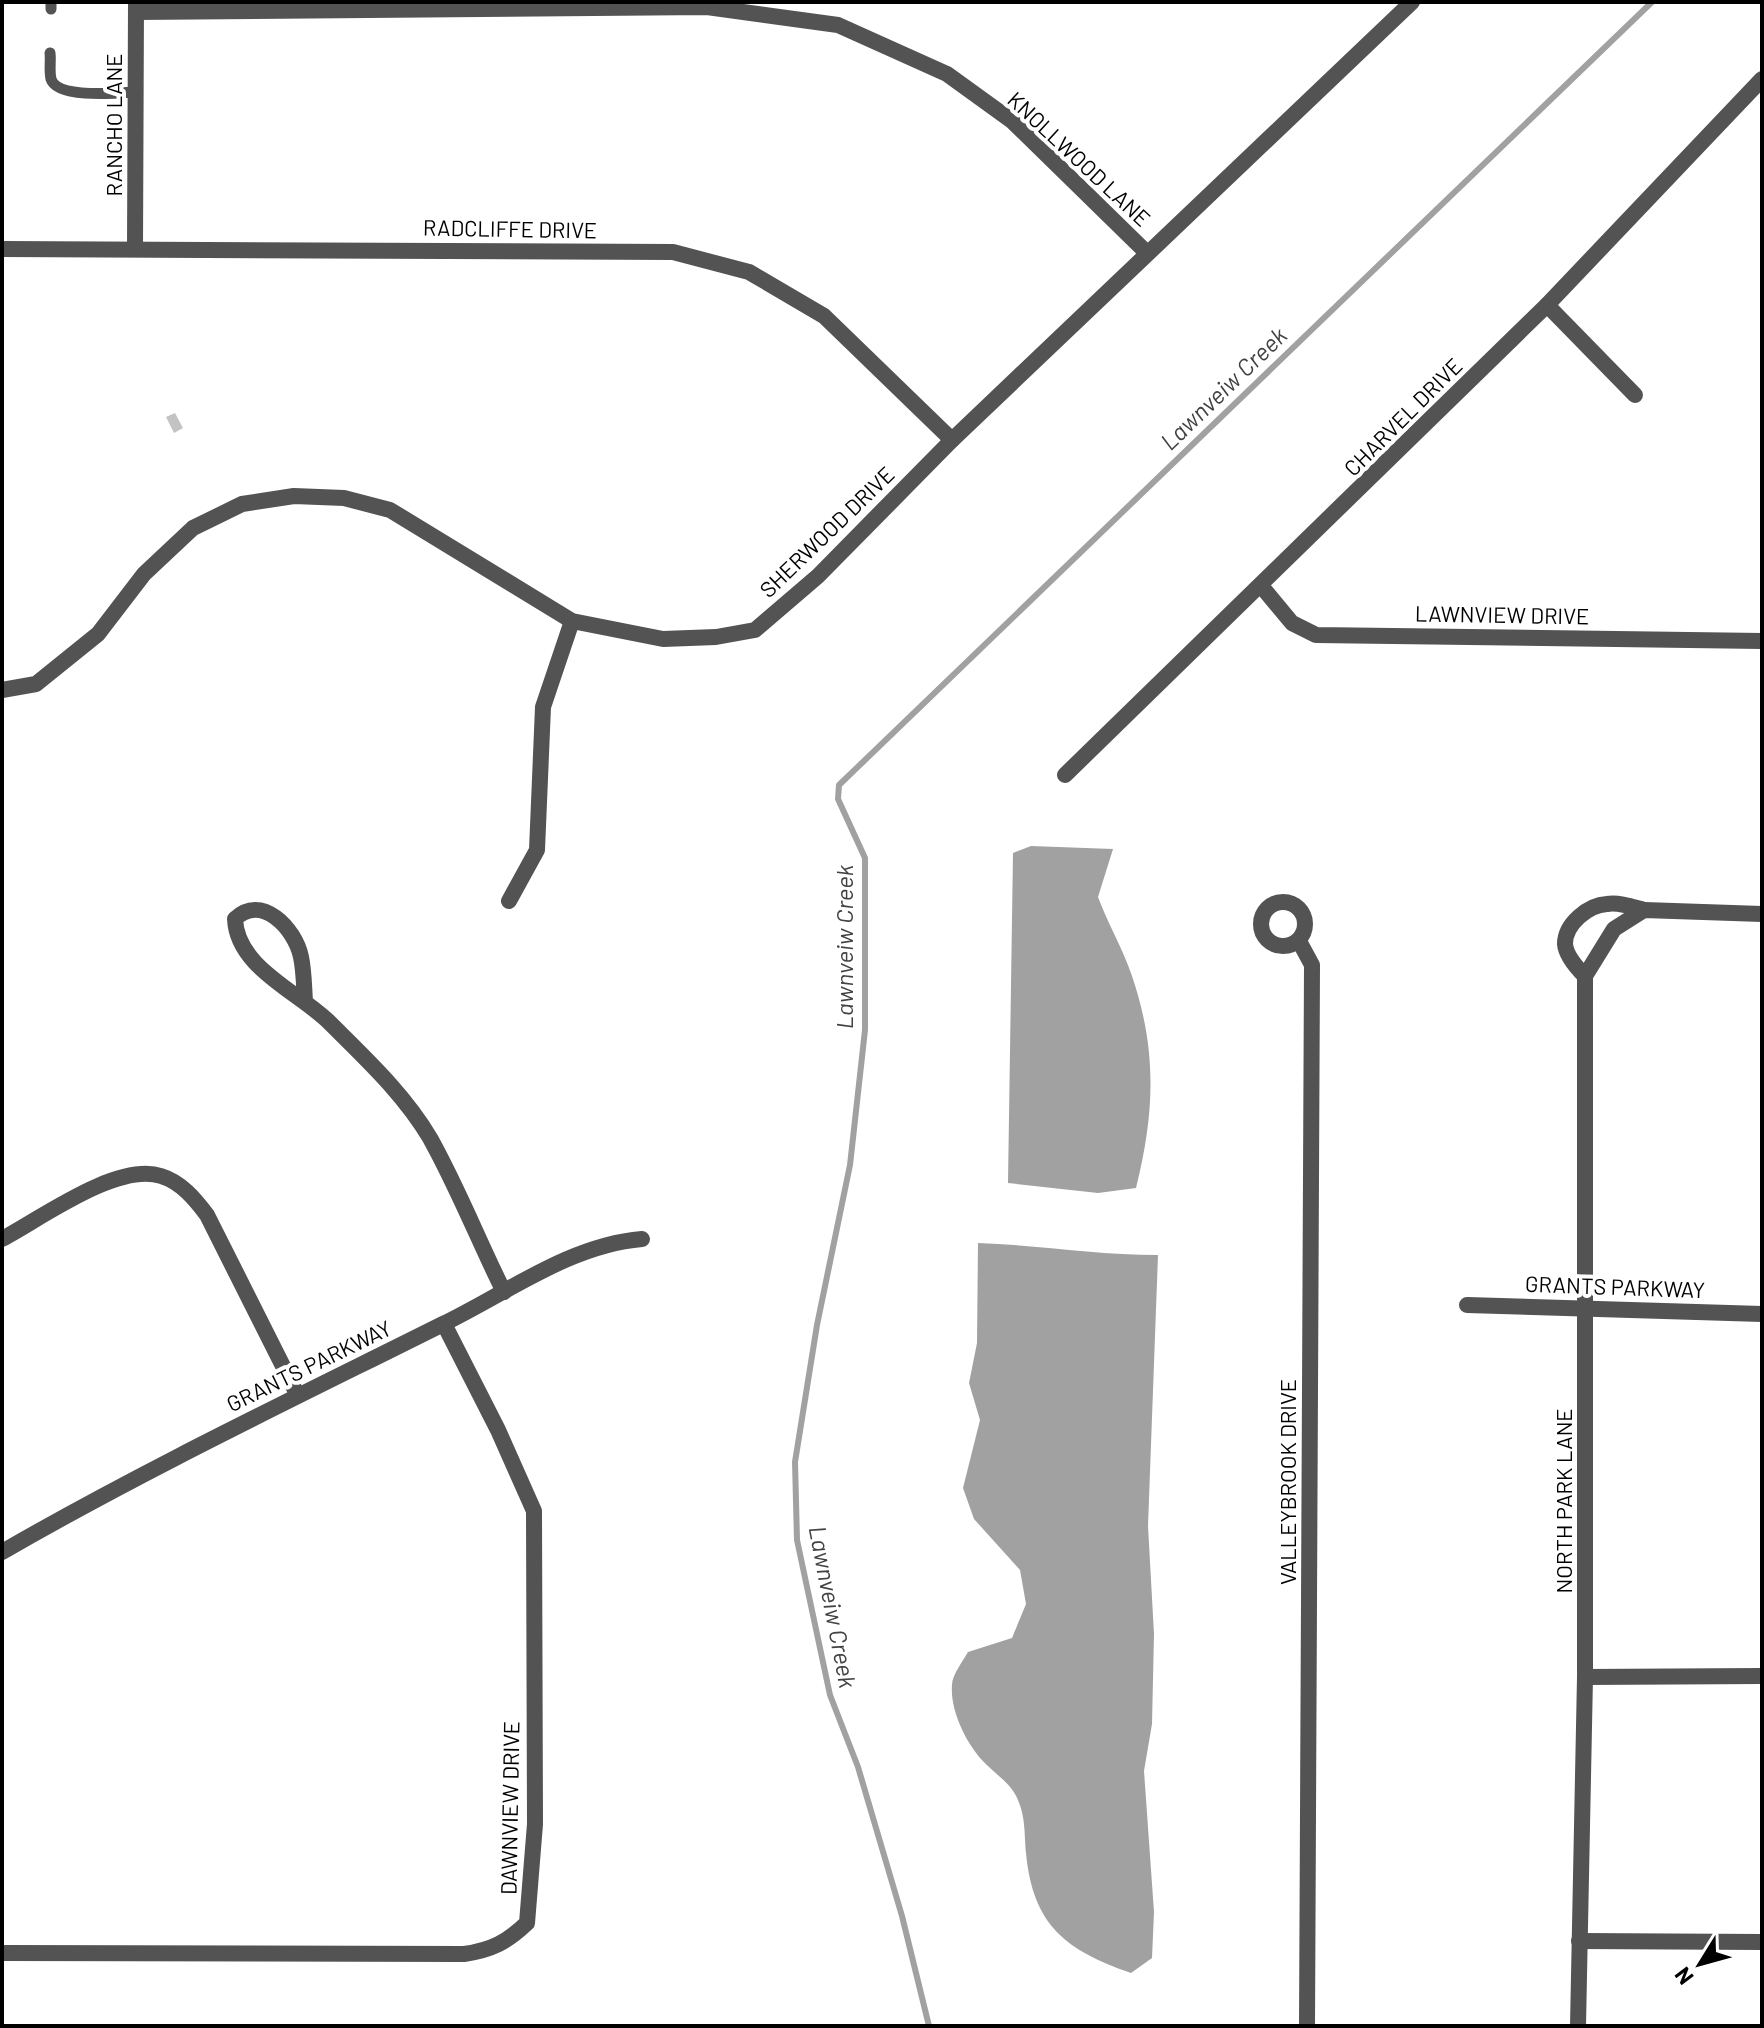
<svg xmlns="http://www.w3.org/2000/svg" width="1764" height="2028" font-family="Barlow,sans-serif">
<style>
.water{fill:#a1a1a1}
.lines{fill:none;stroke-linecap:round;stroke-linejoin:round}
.stream{stroke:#a1a1a1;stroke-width:6}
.building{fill:#c3c3c3}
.lane{stroke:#535353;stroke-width:11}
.street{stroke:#535353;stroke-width:16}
.labels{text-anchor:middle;stroke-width:8;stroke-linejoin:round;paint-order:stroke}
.street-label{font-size:22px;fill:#000;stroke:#fff}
.water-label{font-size:24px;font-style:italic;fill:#424242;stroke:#fff}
</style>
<rect width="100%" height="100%" fill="#fff"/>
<g class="water">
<path d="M1031,846L1113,849L1098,897C1108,924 1123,949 1132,976C1157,1050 1155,1112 1136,1188L1098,1193L1008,1183L1013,853Z"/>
<path d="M978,1243C1039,1245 1097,1255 1158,1255L1148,1526L1154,1634L1152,1724L1144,1771L1154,1912L1152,1958L1131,1973C1066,1950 1033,1926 1026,1853C1024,1831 1026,1814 1015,1794C1007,1780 991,1771 980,1758C965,1740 950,1710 952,1685C952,1675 963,1661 968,1652L1012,1638L1026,1604L1020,1570L974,1519L963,1488L980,1420L969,1383L977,1343Z"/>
</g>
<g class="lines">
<path class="stream" d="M929,2026L902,1916L858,1767L830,1695L797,1540L795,1462L817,1325L850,1165L865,1030V858L838,799L839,785L1652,2"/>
</g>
<path class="building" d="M175,413L183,428L174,433L166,417Z"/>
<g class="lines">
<g class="lane">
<path d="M51,2V9"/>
<path d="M50,53C51,60 49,71 51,79C57,99 119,93 136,92"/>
</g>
<g class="street">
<path d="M136,12L707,7L838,25L947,74L1012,121L1147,253"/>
<path d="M135,247L136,4"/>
<path d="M2,249L673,252L749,272L824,316L952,440"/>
<path d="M1547,305L1635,395"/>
<path d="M1262,587L1292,623L1316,635L1762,641"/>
<path d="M2,690L36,684L98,634L144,574L193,528L242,504L294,496L344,498L390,510L572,621L663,639L716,637L755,630L818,576L952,440L1412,2"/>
<path d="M1065,775L1547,305L1762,79"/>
<path d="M509,901L537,850L543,707L572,621"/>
<circle cx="1283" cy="924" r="22"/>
<path d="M1299,941L1312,965L1307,2026"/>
<path d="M1585,976C1577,968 1566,956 1565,944C1565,924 1588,905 1607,904C1619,902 1633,907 1644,910"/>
<path d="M305,1001C304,987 304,971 301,957C295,928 261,893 235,919C237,968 299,992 330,1023C366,1059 404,1094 430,1138C458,1188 479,1242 504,1292"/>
<path d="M2,1239C40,1219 117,1162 161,1176C181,1182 195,1199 207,1215L297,1394"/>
<path d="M1467,1305L1762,1314"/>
<path d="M2,1552C146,1469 295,1398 443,1324C507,1293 570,1245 642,1239"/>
<path d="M1585,1677L1762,1676"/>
<path d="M1579,1941L1762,1942"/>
<path d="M2,1953L464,1954C492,1950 507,1942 527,1923L535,1824L534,1511L498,1430L444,1324"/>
<path d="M1578,2026L1585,1677V976L1614,929L1644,910L1762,914"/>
</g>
</g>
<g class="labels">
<g class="street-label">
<text transform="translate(114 125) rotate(-90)" y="8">RANCHO LANE</text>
<text transform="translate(1079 159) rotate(43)" y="8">KNOLLWOOD LANE</text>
<text transform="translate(510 229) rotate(1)" y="8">RADCLIFFE DRIVE</text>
<text transform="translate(1403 417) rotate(-45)" y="8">CHARVEL DRIVE</text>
<text transform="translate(827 532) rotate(-44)" y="8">SHERWOOD DRIVE</text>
<text transform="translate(1502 615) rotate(1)" y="8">LAWNVIEW DRIVE</text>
<text transform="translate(1615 1287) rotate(2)" y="8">GRANTS PARKWAY</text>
<text transform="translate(309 1366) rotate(-26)" y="8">GRANTS PARKWAY</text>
<text transform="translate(1288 1482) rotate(-90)" y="8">VALLEYBROOK DRIVE</text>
<text transform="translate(1564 1501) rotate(-90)" y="8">NORTH PARK LANE</text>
<text transform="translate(510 1808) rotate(-89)" y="8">DAWNVIEW DRIVE</text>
</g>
<g class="water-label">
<text transform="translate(1224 389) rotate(-44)" y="8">Lawnveiw Creek</text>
<text transform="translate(845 947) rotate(-90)" y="8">Lawnveiw Creek</text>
<text transform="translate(832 1607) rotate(79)" y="8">Lawnveiw Creek</text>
</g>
</g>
<rect width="1764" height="2028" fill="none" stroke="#000000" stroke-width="8"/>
<g transform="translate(1700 1964) rotate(233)" stroke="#ffffff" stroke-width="6" paint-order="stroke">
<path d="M0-6L14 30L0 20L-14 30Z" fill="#000000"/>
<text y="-12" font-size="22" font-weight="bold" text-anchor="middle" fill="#000000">N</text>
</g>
</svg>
